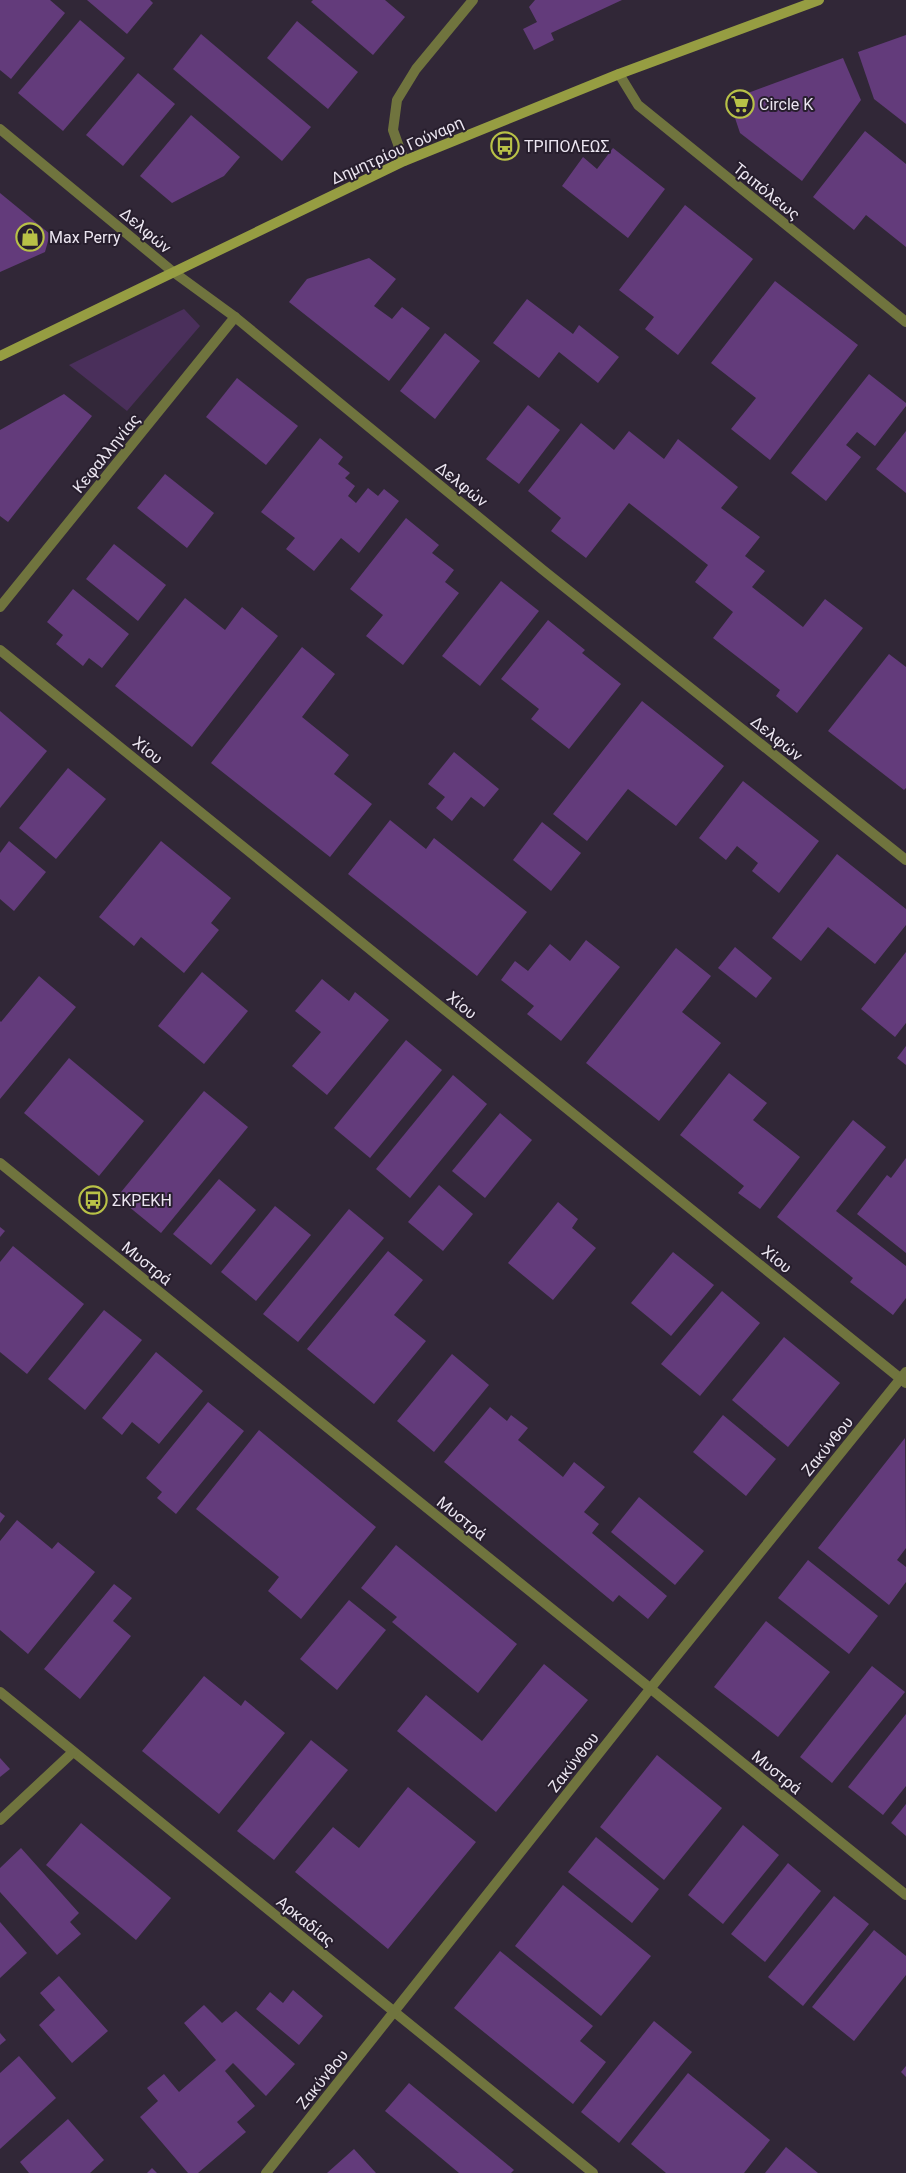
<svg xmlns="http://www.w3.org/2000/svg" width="906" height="2173" font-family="Roboto,sans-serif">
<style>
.green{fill:#4a2f5b}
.building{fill:#633b7b}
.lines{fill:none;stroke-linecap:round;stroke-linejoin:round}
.street{stroke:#70743e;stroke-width:10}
.secondary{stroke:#969d42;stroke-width:10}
.labels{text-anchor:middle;stroke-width:4;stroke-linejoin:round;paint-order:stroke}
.poi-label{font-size:16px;fill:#ebe5f0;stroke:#271e2d;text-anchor:start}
.street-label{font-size:16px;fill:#ebe5f0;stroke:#271e2d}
</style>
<rect width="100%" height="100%" fill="#312737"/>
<path class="green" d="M184,309L200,326L127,411L69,365Z"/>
<g class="building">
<path d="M0,0H50L65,13L11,79L0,70Z"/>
<path d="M87,0H150L153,3L127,34Z"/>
<path d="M313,0H385L405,17L373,55L311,2Z"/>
<path d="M535,0H622L551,33L554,40L534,50L523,29L537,22L529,7Z"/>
<path d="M80,20L125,58L63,131L18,93Z"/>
<path d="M297,21L358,72L328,109L267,58Z"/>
<path d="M201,34L311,127L282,161L173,69Z"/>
<path d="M906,35V124L874,99L858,52Z"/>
<path d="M843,58L861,100L802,181L740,133L729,100Z"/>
<path d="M138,73L175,104L123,166L86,135Z"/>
<path d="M191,115L240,157L224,176L172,203L140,176Z"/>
<path d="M865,131L906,164V247L866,215L854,230L813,197Z"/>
<path d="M613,148L665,189L628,238L562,186L583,157L597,169Z"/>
<path d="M0,193L50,234L45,252L0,272Z"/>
<path d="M685,205L753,259L678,355L645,329L654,317L619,290Z"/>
<path d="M369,258L396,279L374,306L392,319L402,307L430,328L389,381L289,302L307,279Z"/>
<path d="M775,281L858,345L770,460L731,429L756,398L711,363Z"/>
<path d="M527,299L573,334L579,325L619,357L598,383L559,352L539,378L493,343Z"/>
<path d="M445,333L480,361L435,419L400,391Z"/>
<path d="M869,374L906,403V406L875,446L857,432L846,445L861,457L826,501L791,473Z"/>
<path d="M237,378L298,426L266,465L206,417Z"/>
<path d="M64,394L92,416L8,522L0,516V430Z"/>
<path d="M528,405L560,430L519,484L486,459Z"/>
<path d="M581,423L614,450L629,431L664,459L678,439L738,487L721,508L760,537L745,556L765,571L752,587L803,627L825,599L863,628L797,713L776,696L780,690L713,638L733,612L695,582L708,565L629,503L586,558L551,531L561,518L528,491Z"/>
<path d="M906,431V493L876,469Z"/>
<path d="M320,438L343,457L338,464L350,473L345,478L355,486L348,496L356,503L368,488L378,496L384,489L399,501L359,553L341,538L314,571L286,549L295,538L261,512Z"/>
<path d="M165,474L214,513L187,548L137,508Z"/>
<path d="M406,518L439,545L432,553L454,570L445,582L459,593L403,665L366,636L383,615L350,589Z"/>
<path d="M114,544L166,585L138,621L86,579Z"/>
<path d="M501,581L539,611L480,686L442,656Z"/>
<path d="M73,589L129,634L102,668L89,658L83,666L56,644L63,635L47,622Z"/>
<path d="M185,598L225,630L242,607L278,636L192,747L115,686Z"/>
<path d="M548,620L585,650L582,653L621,684L569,749L531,719L539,709L501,679Z"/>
<path d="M302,647L335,674L302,717L349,755L334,774L372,804L330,857L211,763Z"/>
<path d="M889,654L906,667V788L904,790L828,731Z"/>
<path d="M642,701L724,766L676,826L628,789L587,841L553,814Z"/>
<path d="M0,711L47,751L0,808Z"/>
<path d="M454,752L499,789L484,807L471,797L452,821L436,808L445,797L428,784Z"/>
<path d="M68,768L106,799L56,859L19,828Z"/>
<path d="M743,781L819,841L779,893L752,871L758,863L737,846L726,860L699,838Z"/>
<path d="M390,820L426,849L434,838L527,912L477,976L348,874Z"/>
<path d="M542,822L581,853L551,891L513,860Z"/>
<path d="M9,841L46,872L14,911L0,899V853Z"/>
<path d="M161,841L231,898L211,923L219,930L184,973L141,937L134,946L99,917Z"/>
<path d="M837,854L906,909V925L875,964L828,927L801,961L772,938Z"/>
<path d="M586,940L620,967L561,1041L527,1014L534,1006L501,980L515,961L528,971L550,944L570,961Z"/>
<path d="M735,947L772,978L756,998L718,968Z"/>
<path d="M676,948L711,976L682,1012L721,1043L659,1121L586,1063Z"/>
<path d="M906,952V1023L895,1037L861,1009Z"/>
<path d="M202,972L248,1011L204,1064L158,1026Z"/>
<path d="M39,976L76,1007L0,1099V1021L1,1022Z"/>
<path d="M322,979L349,1001L355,992L389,1020L327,1095L292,1066L321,1032L295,1011Z"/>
<path d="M406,1040L442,1070L370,1158L334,1128Z"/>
<path d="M906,1046V1065L897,1058Z"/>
<path d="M69,1058L144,1121L99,1176L24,1113Z"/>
<path d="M729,1073L767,1103L753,1120L800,1157L760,1209L738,1193L744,1186L680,1135Z"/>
<path d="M453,1075L487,1104L410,1198L376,1169Z"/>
<path d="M204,1091L248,1127L161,1233L117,1197Z"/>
<path d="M500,1113L532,1140L485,1198L452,1171Z"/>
<path d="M853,1120L886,1147L836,1211L906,1266V1298L893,1315L850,1282L853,1278L777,1217Z"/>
<path d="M906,1158V1253L857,1214L887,1175L891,1178Z"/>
<path d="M219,1179L256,1210L211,1265L173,1234Z"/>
<path d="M439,1185L473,1214L443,1251L408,1222Z"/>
<path d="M558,1202L578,1219L572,1228L596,1248L553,1300L508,1263Z"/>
<path d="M275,1206L311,1235L256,1301L221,1272Z"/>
<path d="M349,1209L384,1238L298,1342L263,1314Z"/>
<path d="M0,1227L5,1231L0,1237Z"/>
<path d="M13,1246L84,1304L27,1374L0,1352V1262Z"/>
<path d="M388,1251L423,1280L394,1315L426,1341L374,1404L307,1349Z"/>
<path d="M673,1252L714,1285L671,1336L631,1303Z"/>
<path d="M722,1291L760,1323L700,1396L661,1364Z"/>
<path d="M104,1310L142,1340L85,1410L48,1379Z"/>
<path d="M784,1337L840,1383L788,1447L732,1400Z"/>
<path d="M156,1352L203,1391L159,1444L132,1422L122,1435L102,1418Z"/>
<path d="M452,1354L489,1385L434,1452L397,1421Z"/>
<path d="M208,1402L244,1431L176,1514L157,1498L162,1492L146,1478Z"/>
<path d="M490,1407L507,1421L511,1415L528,1428L518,1440L563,1477L574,1462L605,1487L584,1512L599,1524L592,1533L667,1596L648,1619L619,1595L613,1602L444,1462Z"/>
<path d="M723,1415L776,1459L746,1496L693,1452Z"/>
<path d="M259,1430L376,1527L301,1619L268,1591L279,1577L196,1509Z"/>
<path d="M905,1438L906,1548L897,1560L906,1567V1582L889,1605L818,1548Z"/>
<path d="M639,1497L704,1551L675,1585L611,1532Z"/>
<path d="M0,1512L5,1516L0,1523Z"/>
<path d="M17,1520L52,1549L58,1542L95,1572L28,1654L0,1630V1541Z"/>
<path d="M396,1545L517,1644L478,1693L392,1622L397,1617L361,1588Z"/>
<path d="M808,1560L878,1616L849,1654L778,1598Z"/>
<path d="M114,1584L132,1598L113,1621L131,1636L80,1699L44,1669Z"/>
<path d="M349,1600L386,1630L337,1690L300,1659Z"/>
<path d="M766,1621L830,1672L778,1737L714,1687Z"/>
<path d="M544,1664L588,1700L496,1812L397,1731L426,1695L482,1741Z"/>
<path d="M872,1666L905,1692L832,1783L800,1757Z"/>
<path d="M204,1676L241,1706L245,1700L285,1733L219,1814L142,1751Z"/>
<path d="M906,1714V1786L883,1815L848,1787Z"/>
<path d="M311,1740L348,1770L274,1860L237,1831Z"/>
<path d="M657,1755L722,1808L664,1880L600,1827Z"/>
<path d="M0,1758L10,1769L0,1777Z"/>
<path d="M408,1787L476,1842L388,1949L295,1872L333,1827L359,1848Z"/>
<path d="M906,1804V1836L891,1823Z"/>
<path d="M81,1823L171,1898L136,1940L46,1865Z"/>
<path d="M743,1825L779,1855L723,1924L688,1895Z"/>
<path d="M596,1837L659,1889L632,1923L568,1872Z"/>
<path d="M21,1848L79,1913L70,1922L81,1934L57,1955L0,1892V1868Z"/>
<path d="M788,1863L821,1891L765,1962L731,1934Z"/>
<path d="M563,1885L651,1956L601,2016L515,1946Z"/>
<path d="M834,1896L869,1924L803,2006L768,1977Z"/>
<path d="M0,1922L27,1953L0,1978Z"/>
<path d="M874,1930L906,1956V1975L854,2041L812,2007Z"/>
<path d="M500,1951L593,2026L580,2041L606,2062L573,2104L454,2008Z"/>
<path d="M59,1976L108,2031L72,2063L39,2025L55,2010L40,1993Z"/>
<path d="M293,1990L323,2016L299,2045L256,2009L270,1992L283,2003Z"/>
<path d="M204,2005L222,2023L236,2011L295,2064L266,2096L233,2063L225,2071L255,2106L237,2122L246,2132L198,2173H188L140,2117L158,2101L147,2088L164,2074L179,2092L216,2060L184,2023Z"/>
<path d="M654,2021L692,2052L619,2143L581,2112Z"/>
<path d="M0,2033L6,2040L0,2045Z"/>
<path d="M19,2056L56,2098L0,2149V2073Z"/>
<path d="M906,2066V2077L901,2072Z"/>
<path d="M688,2073L770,2140L744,2173H666L631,2144Z"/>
<path d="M409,2083L514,2170L511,2173H459L385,2111Z"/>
<path d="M68,2119L104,2160L90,2173H29L20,2162Z"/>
<path d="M786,2147L818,2173H765Z"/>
<path d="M354,2149L376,2173H327Z"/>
<path d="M152,2168L157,2173H147Z"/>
</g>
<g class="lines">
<g class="street">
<path d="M619,74L638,105L906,322"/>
<path d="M0,129L172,271L235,317L543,570L906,860"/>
<path d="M404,161L393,130L397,100L416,69L473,0"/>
<path d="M0,607L235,317"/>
<path d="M0,650L906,1383"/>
<path d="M0,1163L906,1895"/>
<path d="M0,1692L593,2173"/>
<path d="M0,1820L73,1752"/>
<path d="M266,2173L650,1689L906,1372"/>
</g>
<path class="secondary" d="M0,356L404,161L619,74L819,0"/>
</g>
<defs>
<g id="supermarket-ring" transform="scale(1.4375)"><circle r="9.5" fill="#271e2d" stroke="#b8c147" stroke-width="1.5"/><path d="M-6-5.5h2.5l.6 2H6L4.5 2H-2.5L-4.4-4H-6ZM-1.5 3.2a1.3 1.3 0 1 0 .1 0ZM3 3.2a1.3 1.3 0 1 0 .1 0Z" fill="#b8c147"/></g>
<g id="bus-ring" transform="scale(1.4375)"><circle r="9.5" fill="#271e2d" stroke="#b8c147" stroke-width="1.5"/><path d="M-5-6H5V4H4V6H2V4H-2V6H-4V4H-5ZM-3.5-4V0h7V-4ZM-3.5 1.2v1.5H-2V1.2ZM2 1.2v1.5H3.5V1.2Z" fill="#b8c147"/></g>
<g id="shop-ring" transform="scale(1.4375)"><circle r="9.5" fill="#271e2d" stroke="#b8c147" stroke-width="1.5"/><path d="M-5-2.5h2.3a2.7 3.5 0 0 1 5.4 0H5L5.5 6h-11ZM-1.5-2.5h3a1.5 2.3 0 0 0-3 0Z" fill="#b8c147"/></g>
</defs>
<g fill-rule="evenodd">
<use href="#supermarket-ring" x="740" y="104"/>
<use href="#bus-ring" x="505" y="146"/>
<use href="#shop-ring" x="30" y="237"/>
<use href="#bus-ring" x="93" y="1200"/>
</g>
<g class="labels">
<g class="poi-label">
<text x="759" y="110">Circle K</text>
<text x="524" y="152">ΤΡΙΠΟΛΕΩΣ</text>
<text x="49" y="243">Max Perry</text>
<text x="112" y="1206">ΣΚΡΕΚΗ</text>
</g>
<g class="street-label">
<text transform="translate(397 150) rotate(-24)" y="6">Δημητρίου Γούναρη</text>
<text transform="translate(767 191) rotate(39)" y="6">Τριπόλεως</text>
<text transform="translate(146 230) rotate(40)" y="6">Δελφών</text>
<text transform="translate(106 453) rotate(-51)" y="6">Κεφαλληνίας</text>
<text transform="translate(462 484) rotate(39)" y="6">Δελφών</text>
<text transform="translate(777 738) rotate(39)" y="6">Δελφών</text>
<text transform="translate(148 750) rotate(39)" y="6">Χίου</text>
<text transform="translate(462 1005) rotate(39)" y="6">Χίου</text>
<text transform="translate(777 1259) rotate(39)" y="6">Χίου</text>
<text transform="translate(147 1263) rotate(39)" y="6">Μυστρά</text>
<text transform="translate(827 1446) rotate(-51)" y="6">Ζακύνθου</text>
<text transform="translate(462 1518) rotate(39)" y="6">Μυστρά</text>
<text transform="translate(573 1762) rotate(-52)" y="6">Ζακύνθου</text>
<text transform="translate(777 1772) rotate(39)" y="6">Μυστρά</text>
<text transform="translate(306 1921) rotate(39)" y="6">Αρκαδίας</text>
<text transform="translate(322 2079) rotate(-51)" y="6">Ζακύνθου</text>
</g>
</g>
</svg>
